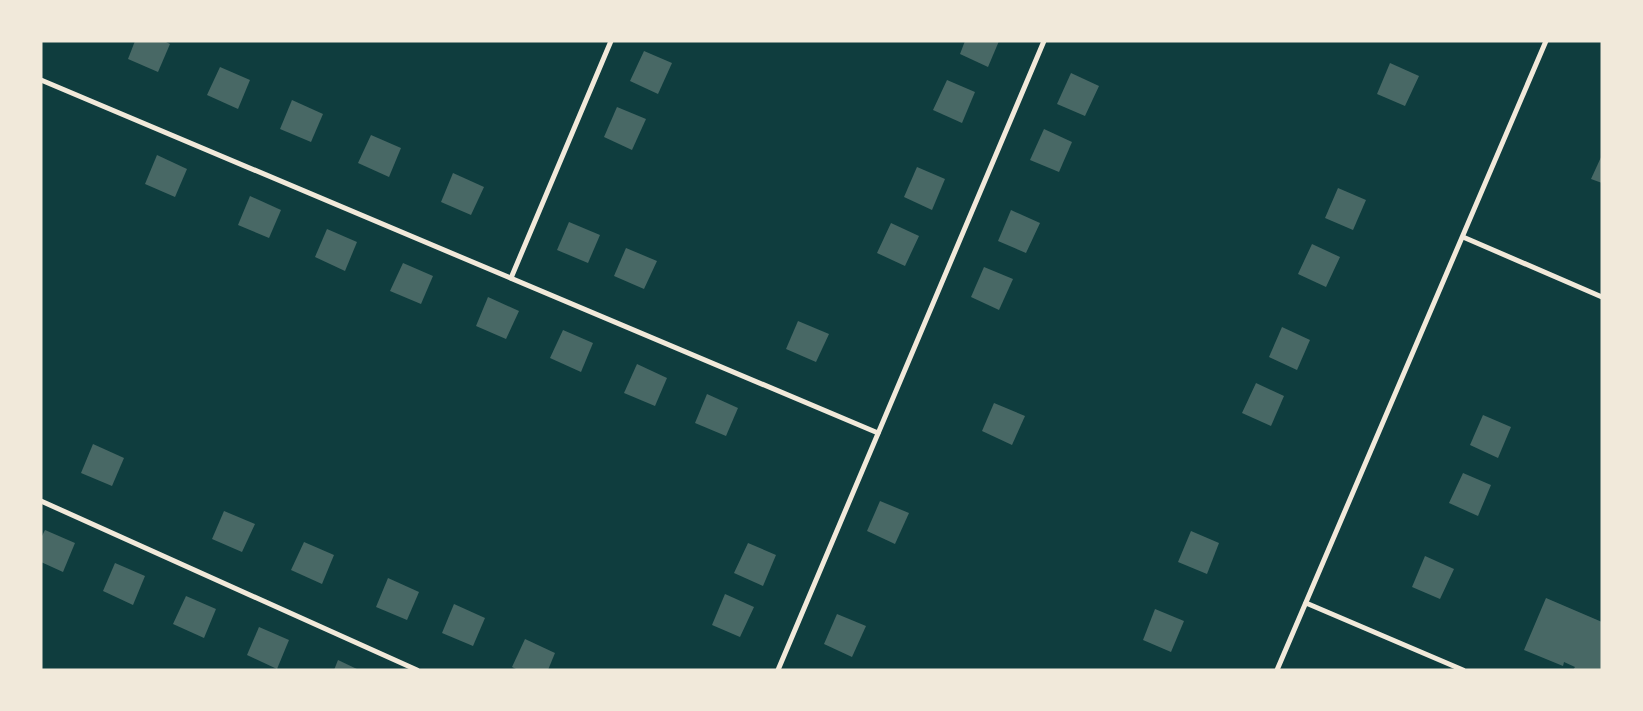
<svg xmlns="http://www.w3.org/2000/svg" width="1643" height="711" font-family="Spectral,serif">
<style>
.building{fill:#486865}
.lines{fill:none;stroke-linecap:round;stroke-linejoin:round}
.minor{stroke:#f1e9da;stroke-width:5}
</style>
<rect width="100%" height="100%" fill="#0f3d3e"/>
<g class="building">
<path d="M135,41H164L170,44L158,72L128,59Z"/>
<path d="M965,41H999L988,67L960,54Z"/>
<path d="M644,51L672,63L658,94L630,81Z"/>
<path d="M1390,63L1419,76L1405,106L1377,94Z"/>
<path d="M220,67L250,80L238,109L207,95Z"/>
<path d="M1071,73L1099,86L1085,116L1057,104Z"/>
<path d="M947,80L975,92L962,123L933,110Z"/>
<path d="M292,100L323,114L311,142L280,129Z"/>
<path d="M617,107L646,119L632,150L604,137Z"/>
<path d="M1044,129L1072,142L1059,172L1030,160Z"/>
<path d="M371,135L401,148L389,177L358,163Z"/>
<path d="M157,155L187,169L175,197L145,184Z"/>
<path d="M1602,155V183L1591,179Z"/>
<path d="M917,167L945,179L932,210L904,197Z"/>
<path d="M453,173L484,187L471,215L441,202Z"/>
<path d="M1338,188L1366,200L1353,230L1325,218Z"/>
<path d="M250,196L281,210L269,238L238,225Z"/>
<path d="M1011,210L1040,223L1026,253L998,241Z"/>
<path d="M569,222L600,235L588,263L557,250Z"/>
<path d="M891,223L919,236L905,266L877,253Z"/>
<path d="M327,229L357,242L345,271L315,257Z"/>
<path d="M1312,244L1340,257L1326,287L1298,274Z"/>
<path d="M626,248L657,261L644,289L614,276Z"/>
<path d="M403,263L433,276L421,304L390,291Z"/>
<path d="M984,267L1013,279L999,310L971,297Z"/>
<path d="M488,297L519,311L506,339L476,326Z"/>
<path d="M798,321L829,334L816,362L786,349Z"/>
<path d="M1282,327L1310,340L1297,370L1269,357Z"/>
<path d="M563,330L593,343L581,372L550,358Z"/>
<path d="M637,364L667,378L655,406L624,393Z"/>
<path d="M1256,383L1284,396L1271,426L1242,413Z"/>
<path d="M707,394L738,408L726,436L695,423Z"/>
<path d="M994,403L1025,416L1012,445L982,431Z"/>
<path d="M1483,415L1511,427L1498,458L1470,445Z"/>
<path d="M93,444L124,458L112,486L81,473Z"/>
<path d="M1463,473L1491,485L1478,516L1449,503Z"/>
<path d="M880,501L909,513L895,544L867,531Z"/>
<path d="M224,511L255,524L242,552L212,539Z"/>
<path d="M45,530L75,543L63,572L41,562V538Z"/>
<path d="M1191,531L1219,543L1207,574L1178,562Z"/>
<path d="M304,542L334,555L322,584L291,570Z"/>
<path d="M748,543L776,555L763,586L734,573Z"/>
<path d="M1425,556L1454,569L1440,599L1412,587Z"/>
<path d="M115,563L145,576L133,605L103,591Z"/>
<path d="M388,578L419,592L407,620L376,607Z"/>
<path d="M725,594L754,607L740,637L712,625Z"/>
<path d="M186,596L216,609L204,638L173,624Z"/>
<path d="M1546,598L1602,622V670H1573L1575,667L1564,662L1563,666L1524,650Z"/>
<path d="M454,604L485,618L473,646L442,633Z"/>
<path d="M1155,609L1184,621L1171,652L1143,640Z"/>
<path d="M837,614L866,626L852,657L824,644Z"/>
<path d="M259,627L289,640L277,669L247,655Z"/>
<path d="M525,639L555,653L548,670H518L512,667Z"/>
<path d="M338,660L359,670H334Z"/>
</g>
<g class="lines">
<g class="minor">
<path d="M41,80L878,433"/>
<path d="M1463,237L1602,297"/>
<path d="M511,278L611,41"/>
<path d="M41,501L417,670"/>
<path d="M1306,603L1463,670"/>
<path d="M778,670L1044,41"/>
<path d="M1277,670L1546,41"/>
</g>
</g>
<rect width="1643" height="711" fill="none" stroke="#f1e9da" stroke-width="85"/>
</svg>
